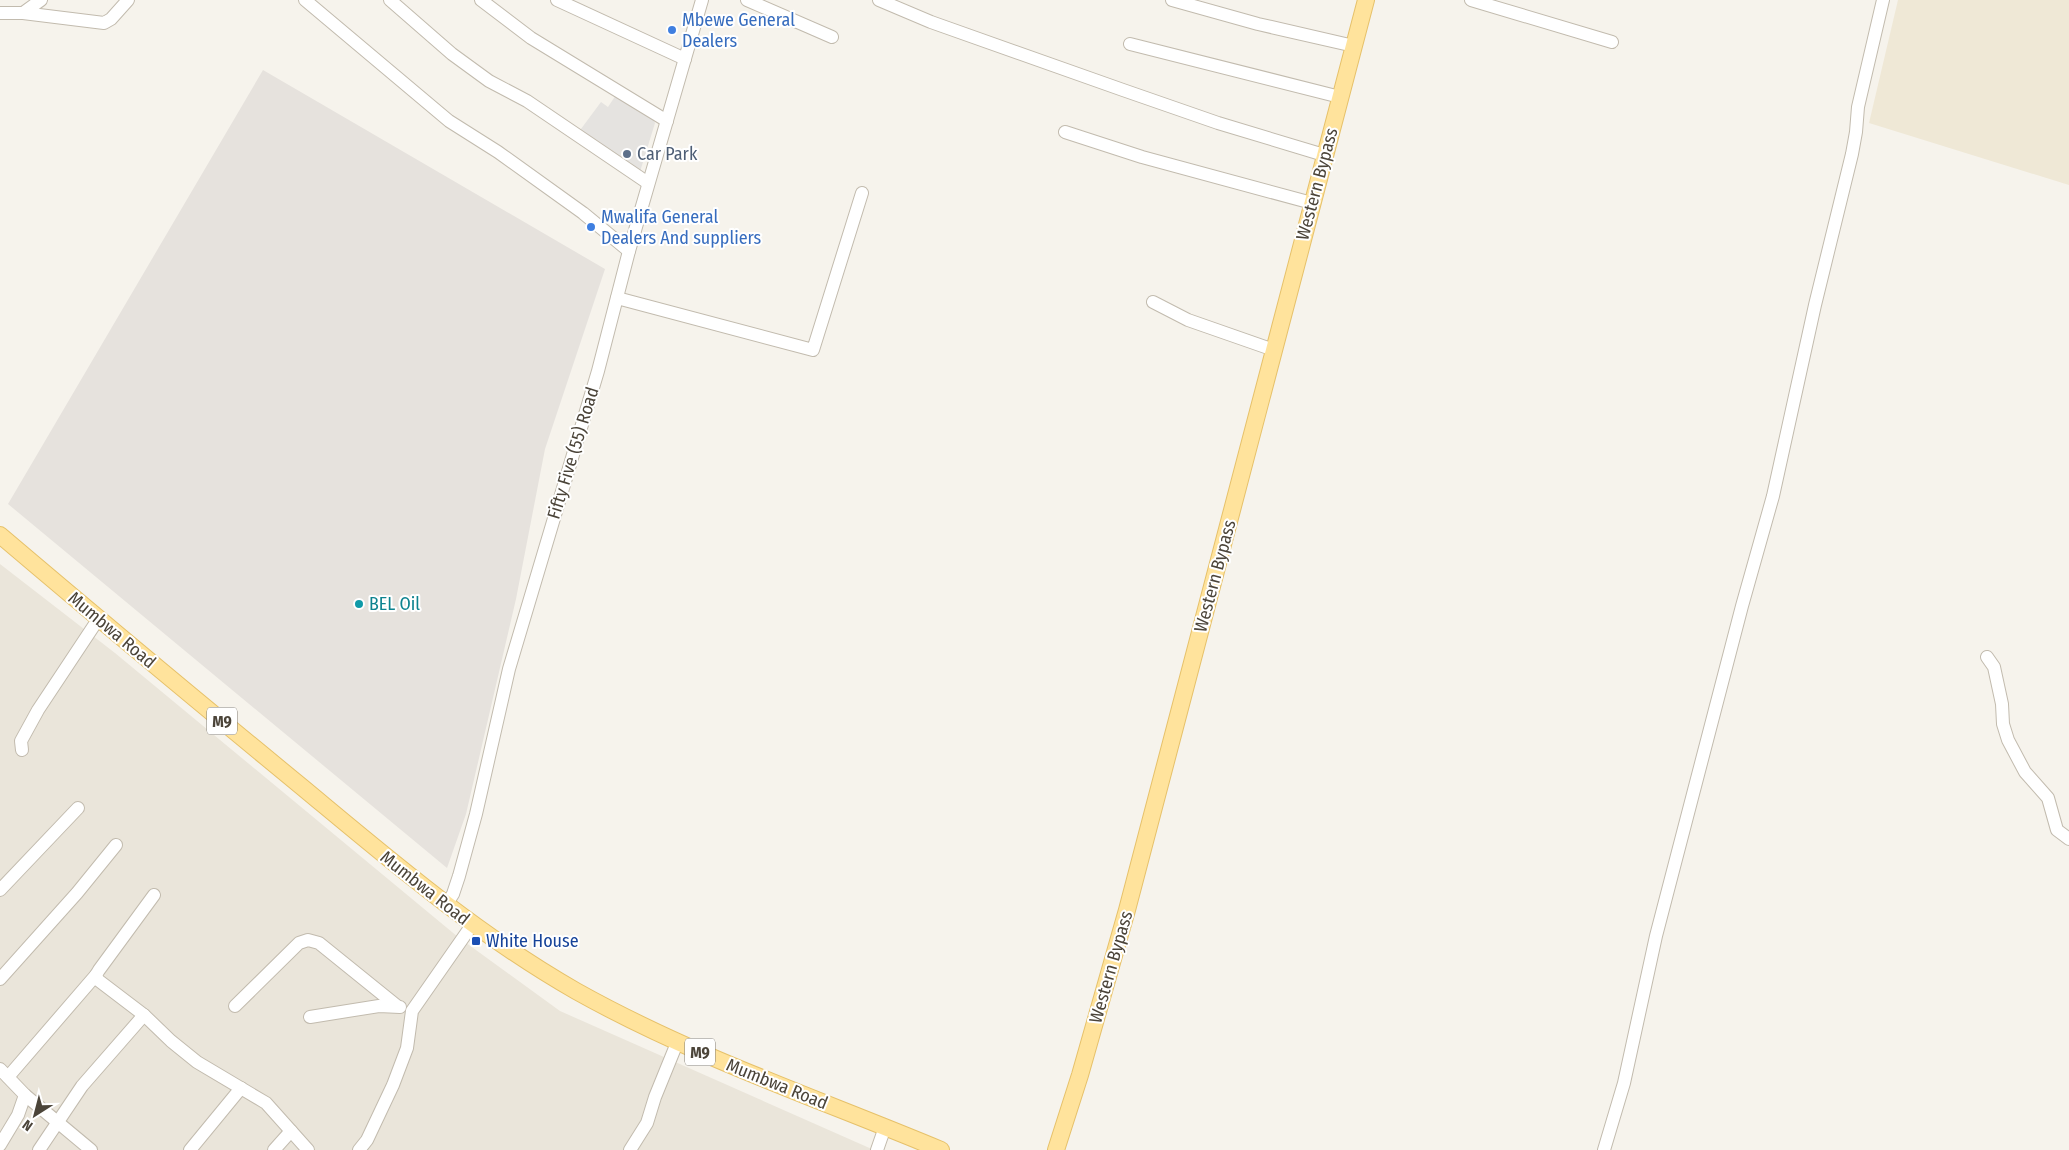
<svg xmlns="http://www.w3.org/2000/svg" width="2069" height="1150" font-family="'Fira Sans Condensed',sans-serif">
<style>
.residential{fill:#eae5da}
.industrial{fill:#e6e2dd}
.education{fill:#efe8d6}
.parking{fill:#e5e3e0}
.lines{fill:none;stroke-linecap:round;stroke-linejoin:round}
.minor-casing{stroke:#c2bbae;stroke-width:14}
.major-casing{stroke:#e6c16a;stroke-width:18}
.minor{stroke:#fff;stroke-width:12}
.major{stroke:#ffe39c;stroke-width:16}
.shop-dot{fill:#3f7fe0;stroke:#fff;stroke-width:2}
.service-dot{fill:#5c6f8a;stroke:#fff;stroke-width:2}
.culture-dot{fill:#0f9aa8;stroke:#fff;stroke-width:2}
.transit-dot{fill:#1a4fb4;stroke:#fff;stroke-width:2}
.labels{text-anchor:middle;stroke-width:4;stroke-linejoin:round;paint-order:stroke}
.shield{fill:#fff;stroke:#817c74;stroke-width:1}
.shield-label{font-size:16px;font-weight:bold;fill:#4b4439}
.shop-label{font-size:18px;fill:#366cbe;stroke:#fff;text-anchor:start}
.service-label{font-size:18px;fill:#4e5e75;stroke:#fff;text-anchor:start}
.street-label{font-size:18px;fill:#4b4439;stroke:#fff}
.culture-label{font-size:18px;fill:#0d838f;stroke:#fff;text-anchor:start}
.transit-label{font-size:18px;fill:#164399;stroke:#fff;text-anchor:start}
</style>
<rect width="100%" height="100%" fill="#f6f3ec"/>
<path class="residential" d="M0,564L115,653L458,937L560,1011L874,1150H0Z"/>
<path class="industrial" d="M263,70L605,269L545,449L516,599L466,814L447,868L8,504Z"/>
<path class="education" d="M1898,0H2069V185L1869,123Z"/>
<path class="parking" d="M616,95L652,117L655,123L639,175L578,133L601,102L608,107Z"/>
<g class="lines">
<g class="minor-casing">
<g id="minor">
<path d="M305,0L449,121L498,152L583,213L629,251"/>
<path d="M390,0L452,54L489,81L527,101L648,183"/>
<path d="M481,0L531,38L667,121"/>
<path d="M557,0L685,59"/>
<path d="M747,0L832,37"/>
<path d="M879,0L931,22L1123,90L1218,123L1324,155"/>
<path d="M1172,0L1258,24L1354,46"/>
<path d="M1471,0L1612,42"/>
<path d="M0,13H23L104,23L111,19L128,0"/>
<path d="M23,13L41,0"/>
<path d="M1130,44L1340,97"/>
<path d="M1065,132L1142,157L1312,203"/>
<path d="M617,298L813,350L862,193"/>
<path d="M1153,302L1188,320L1274,350"/>
<path d="M1987,657L1994,667L2002,704L2003,724L2008,740L2025,772L2048,798L2057,830L2069,839"/>
<path d="M22,750L21,741L38,710L99,618"/>
<path d="M0,890L78,808"/>
<path d="M154,895L99,970L96,975L98,980L144,1015L171,1041L197,1062L266,1103L308,1150"/>
<path d="M446,905L453,894L459,876L476,814L509,669L598,371L629,251L702,0"/>
<path d="M0,979L77,893L116,845"/>
<path d="M235,1006L299,943L308,940L319,943L397,1006"/>
<path d="M310,1017L379,1006L400,1007"/>
<path d="M0,1069L25,1095L91,1150"/>
<path d="M8,1077L96,975"/>
<path d="M0,1145L18,1115L25,1095"/>
<path d="M39,1150L82,1086L144,1015"/>
<path d="M190,1150L241,1088"/>
<path d="M274,1150L291,1131"/>
<path d="M359,1150L367,1140L393,1085L407,1048L412,1011L472,925"/>
<path d="M630,1150L647,1123L655,1097L677,1043"/>
<path d="M877,1150L885,1127"/>
<path d="M1604,1150L1624,1083L1656,936L1742,606L1773,496L1815,305L1852,154L1856,132L1858,107L1883,0"/>
</g>
</g>
<g class="major-casing">
<g id="major">
<path d="M0,535C100,620 201,704 302,787C390,860 476,934 576,991C692,1056 819,1099 941,1150"/>
<path d="M1056,1150L1080,1075L1127,910L1366,0"/>
</g>
</g>
<use href="#minor" class="minor"/>
<use href="#major" class="major"/>
</g>
<g class="shop-dot">
<circle cx="672" cy="30" r="5"/>
<circle cx="591" cy="227" r="5"/>
</g>
<circle class="service-dot" cx="627" cy="154" r="5"/>
<circle class="culture-dot" cx="359" cy="604" r="5"/>
<rect class="transit-dot" x="471" y="936" width="10" height="10" rx="2.5"/>
<g class="labels">
<g class="shield">
<rect x="207" y="707.5" width="30" height="27" rx="4"/>
<rect x="685" y="1038.5" width="30" height="27" rx="4"/>
</g>
<g class="shield-label">
<text x="222" y="727">M9</text>
<text x="700" y="1058">M9</text>
</g>
<g class="shop-label">
<text x="682" y="26">Mbewe General<tspan x="682" dy="21">Dealers</tspan></text>
<text x="601" y="223">Mwalifa General<tspan x="601" dy="21">Dealers And suppliers</tspan></text>
</g>
<g class="service-label">
<text x="637" y="160">Car Park</text>
</g>
<g class="street-label">
<text transform="translate(1317 184) rotate(-75)" y="6">Western Bypass</text>
<text transform="translate(573 453) rotate(-73)" y="6">Fifty Five (55) Road</text>
<text transform="translate(1215 576) rotate(-75)" y="6">Western Bypass</text>
<text transform="translate(112 630) rotate(40)" y="6">Mumbwa Road</text>
<text transform="translate(425 888) rotate(38)" y="6">Mumbwa Road</text>
<text transform="translate(1111 967) rotate(-74)" y="6">Western Bypass</text>
<text transform="translate(777 1084) rotate(22)" y="6">Mumbwa Road</text>
</g>
<g class="culture-label">
<text x="369" y="610">BEL Oil</text>
</g>
<g class="transit-label">
<text x="486" y="947">White House</text>
</g>
</g>
<g transform="translate(35 1115) rotate(216)" stroke="#ffffff" stroke-width="4" paint-order="stroke">
<path d="M0-4L9 19L0 12L-9 19Z" fill="#4b4439"/>
<text y="-8" font-size="14" font-weight="bold" text-anchor="middle" fill="#4b4439">N</text>
</g>
</svg>
